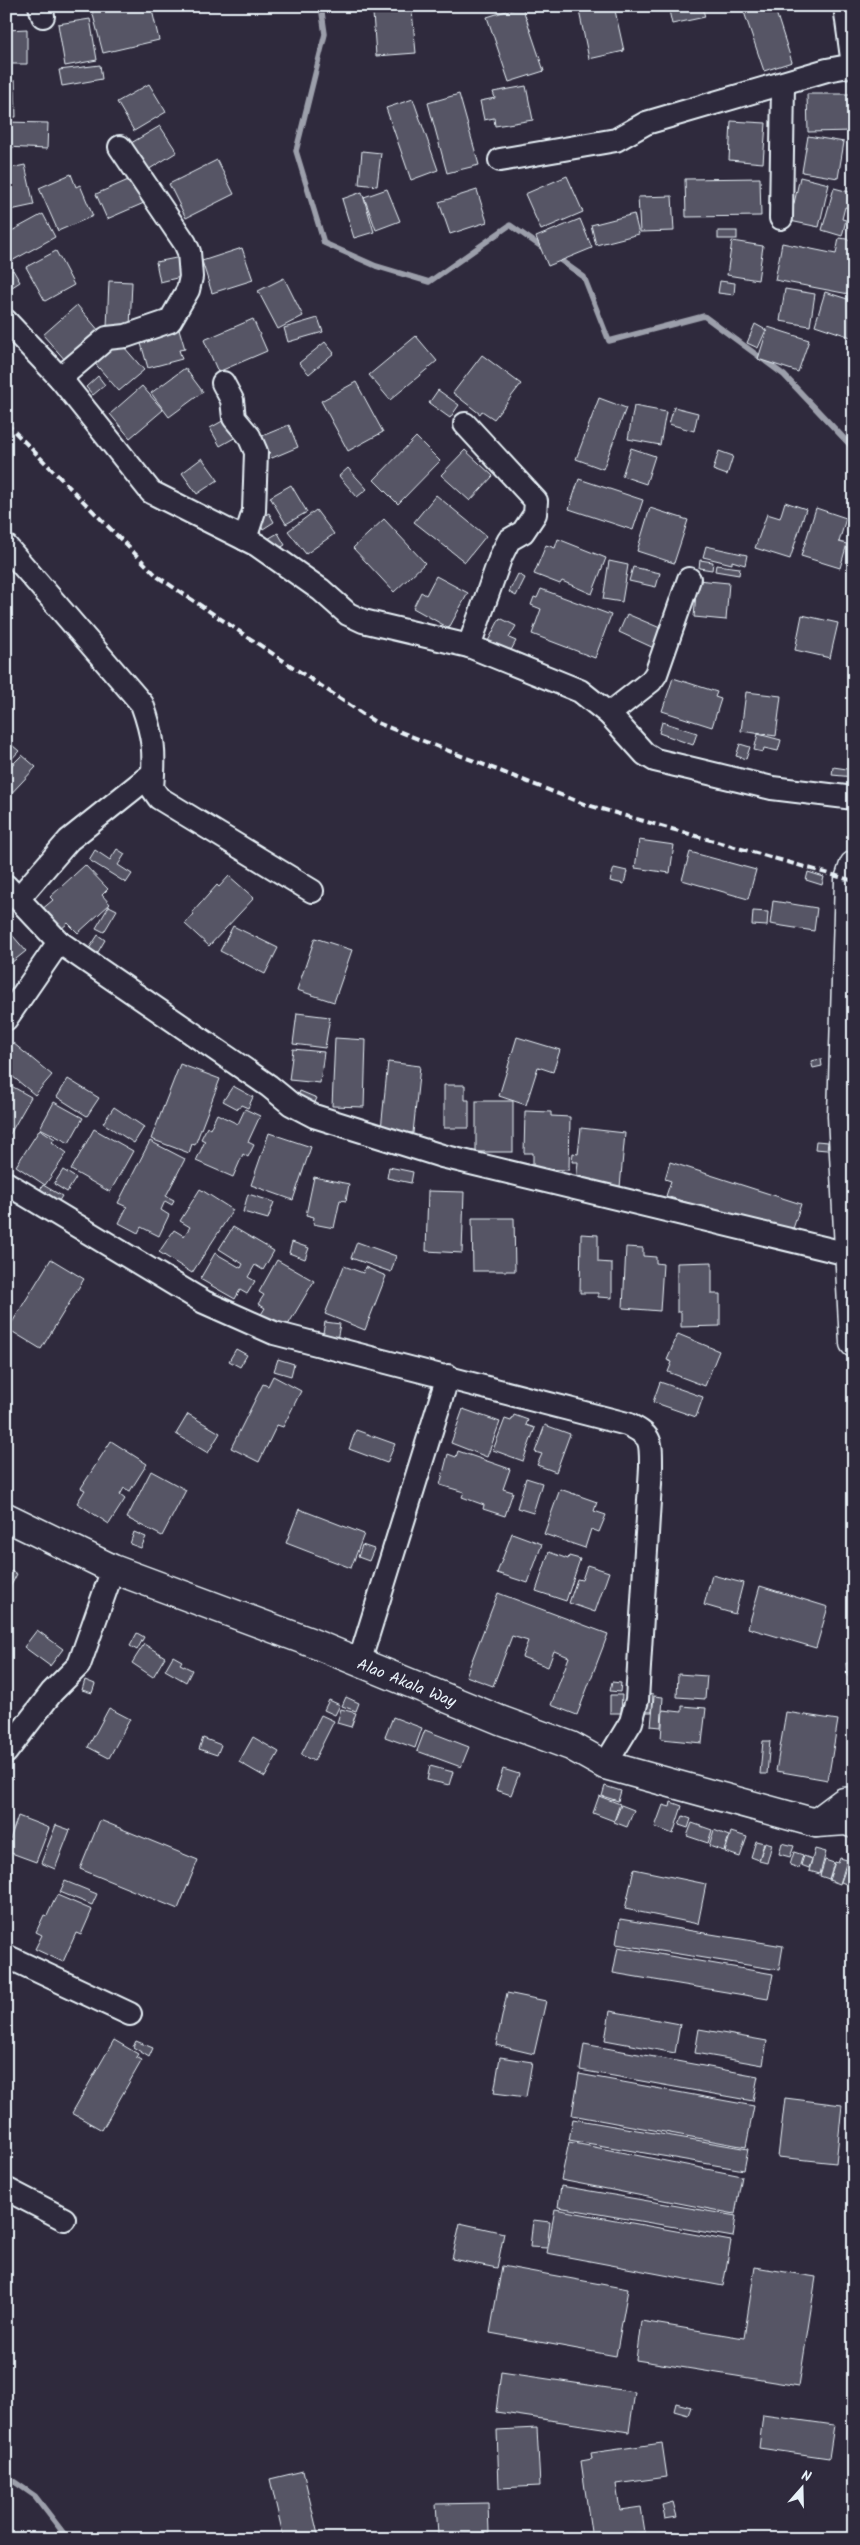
<svg xmlns="http://www.w3.org/2000/svg" width="860" height="2545" font-family="Kalam,sans-serif">
<style>
.lines{fill:none;stroke-linecap:round;stroke-linejoin:round}
.stream{stroke:#9c9fab;stroke-width:5.5}
.building{fill:#575565;stroke:#e8f1f8}
.street-casing{stroke:#e8f1f8;stroke-width:26}
.secondary-casing{stroke:#e8f1f8;stroke-width:31}
.street{stroke:#2f2a3d;stroke-width:22}
.secondary{stroke:#2f2a3d;stroke-width:28}
.rail{stroke:#e8f1f8;stroke-width:4;stroke-dasharray:8 4;stroke-linecap:butt}
.labels{text-anchor:middle;stroke-width:4;stroke-linejoin:round;paint-order:stroke}
.street-label{font-size:16px;fill:#e8f1f8;stroke:#2f2a3d}
</style>
<rect width="100%" height="100%" fill="#2f2a3d"/>
<filter id="ink" filterUnits="userSpaceOnUse"><feTurbulence type="fractalNoise" baseFrequency=".02" numOctaves="2"/><feDisplacementMap in="SourceGraphic" scale="10" xChannelSelector="R" yChannelSelector="G"/><feConvolveMatrix kernelMatrix="1 2 1 2 8 2 1 2 1" color-interpolation-filters="sRGB"/></filter>
<g filter="url(#ink)">
<g class="lines">
<g class="stream">
<path d="M321,6L325,34L296,151L324,243L376,266L429,282L510,225L546,250"/>
<path d="M556,257L584,277L609,341L704,316L784,375L854,449"/>
<path d="M6,2476L35,2496L68,2539"/>
</g>
</g>
<g class="building">
<path d="M112,6H151L159,40L103,53L92,11Z"/>
<path d="M522,6L544,71L509,82L487,17Z"/>
<path d="M578,6H614L624,51L589,59Z"/>
<path d="M668,6H702L705,17L672,24Z"/>
<path d="M742,6H774L792,62L764,71Z"/>
<path d="M412,11L416,53L376,56L373,13Z"/>
<path d="M90,19L97,60L65,66L58,24Z"/>
<path d="M27,29V64H6V30Z"/>
<path d="M100,65L102,79L62,86L59,70Z"/>
<path d="M15,81L16,117H6V82Z"/>
<path d="M149,84L166,112L134,131L117,102Z"/>
<path d="M526,86L533,120L495,126L494,118L484,120L480,101L495,98L493,92Z"/>
<path d="M459,94L479,165L447,173L428,103Z"/>
<path d="M807,94H853L854,131L808,132Z"/>
<path d="M413,99L438,170L411,180L386,108Z"/>
<path d="M731,121L766,123L763,163L729,160Z"/>
<path d="M6,122L48,123L47,149L6,147Z"/>
<path d="M160,126L177,152L143,173L126,146Z"/>
<path d="M808,136L844,142L838,178L802,172Z"/>
<path d="M362,151L381,153L377,186L359,184Z"/>
<path d="M217,160L234,194L186,218L169,184Z"/>
<path d="M25,165L34,205L6,211V169Z"/>
<path d="M71,174L76,187L80,185L93,216L58,231L39,188Z"/>
<path d="M567,176L583,212L541,230L525,194Z"/>
<path d="M800,177L829,184L819,227L790,221Z"/>
<path d="M133,178L144,203L107,219L96,194Z"/>
<path d="M760,178L761,216L686,217L685,179Z"/>
<path d="M834,188L853,193L849,208L845,207L842,219L846,220L842,236L822,230Z"/>
<path d="M387,189L400,221L376,230L364,197Z"/>
<path d="M477,190L487,222L450,234L439,202Z"/>
<path d="M362,192L374,232L354,238L342,199Z"/>
<path d="M672,196L674,231L640,232L638,197Z"/>
<path d="M853,199H854V231L849,230Z"/>
<path d="M43,214L55,237L8,263L6,234Z"/>
<path d="M634,214L639,234L596,245L591,225Z"/>
<path d="M580,219L592,248L548,266L536,237Z"/>
<rect x="718" y="231" width="19" height="8"/>
<path d="M839,238L854,240V295L775,280L782,243L836,254Z"/>
<path d="M732,241L763,246L758,280L727,275Z"/>
<path d="M242,248L253,280L212,293L202,261Z"/>
<path d="M56,251L74,285L45,301L26,267Z"/>
<path d="M181,257L185,276L160,282L156,262Z"/>
<path d="M13,270L20,282L6,291V274Z"/>
<path d="M284,278L303,316L278,329L258,291Z"/>
<path d="M109,281L132,282L130,328L107,327Z"/>
<path d="M720,281L735,283L734,295L718,293Z"/>
<path d="M785,289L815,294L810,326L780,321Z"/>
<path d="M825,292L854,301V338L815,325Z"/>
<path d="M77,305L100,332L66,361L43,335Z"/>
<path d="M318,318L323,332L288,342L284,328Z"/>
<path d="M253,319L267,351L218,372L204,340Z"/>
<path d="M755,324L766,330L758,348L747,343Z"/>
<path d="M768,327L809,340L798,372L758,359Z"/>
<path d="M179,329L185,349L179,350L182,359L148,368L140,340Z"/>
<path d="M416,336L437,361L390,400L369,375Z"/>
<path d="M117,339L144,370L119,391L92,360Z"/>
<path d="M325,342L334,353L309,374L299,363Z"/>
<path d="M482,355L521,384L494,419L482,411L480,414L453,393Z"/>
<path d="M185,368L203,392L169,417L151,393Z"/>
<path d="M98,376L105,385L93,395L86,387Z"/>
<path d="M356,382L383,432L348,451L321,401Z"/>
<path d="M142,386L163,410L130,438L110,414Z"/>
<path d="M438,390L459,405L450,418L429,403Z"/>
<path d="M599,398L626,408L603,469L576,459Z"/>
<path d="M634,406L666,412L660,445L628,439Z"/>
<path d="M674,407L698,413L694,431L669,424Z"/>
<path d="M226,419L236,437L220,446L210,428Z"/>
<path d="M289,425L298,447L272,458L262,436Z"/>
<path d="M416,437L440,461L398,504L374,480Z"/>
<path d="M631,448L655,456L646,484L622,476Z"/>
<path d="M465,450L493,476L470,501L441,475Z"/>
<path d="M719,451L733,456L727,475L713,470Z"/>
<path d="M202,458L218,480L197,494L182,473Z"/>
<path d="M348,468L367,489L357,497L339,476Z"/>
<path d="M579,479L643,500L633,530L569,509Z"/>
<path d="M291,485L307,512L286,524L270,497Z"/>
<path d="M436,495L486,536L465,562L414,522Z"/>
<path d="M785,502L806,509L790,559L755,548L767,514L780,518Z"/>
<path d="M650,508L688,520L674,563L637,551Z"/>
<path d="M816,508L846,518L839,542L847,544L840,568L801,556Z"/>
<path d="M316,510L334,534L306,554L288,531Z"/>
<path d="M269,513L274,522L263,529L257,520Z"/>
<path d="M384,519L425,563L394,592L353,548Z"/>
<path d="M278,533L285,545L273,552L266,540Z"/>
<path d="M558,539L606,558L592,594L562,581L560,584L534,574L546,545L555,548Z"/>
<path d="M706,546L747,555L745,565L732,561V564L703,557Z"/>
<path d="M700,560L713,562L712,570L699,568Z"/>
<path d="M609,561L628,565L622,602L603,599Z"/>
<path d="M716,565L740,568L739,575L715,571Z"/>
<path d="M633,567L660,573L656,587L629,581Z"/>
<path d="M518,574L525,578L516,596L509,592Z"/>
<path d="M436,576L468,593L449,628L413,608L421,592L426,595Z"/>
<path d="M697,580L729,583L726,620L694,617Z"/>
<path d="M541,589L611,615L595,658L532,634L541,609L531,605L534,597L537,598Z"/>
<path d="M627,614L665,630L656,649L619,632Z"/>
<path d="M802,615L838,623L830,658L795,650Z"/>
<path d="M500,618L516,626L509,638L516,641L510,652L488,641Z"/>
<path d="M673,678L717,692L715,697L721,699L712,727L662,711Z"/>
<path d="M746,692L781,696L776,736L741,731Z"/>
<path d="M662,722L697,733L693,745L659,733Z"/>
<path d="M758,734L781,740L778,751L764,748L763,752L754,750Z"/>
<path d="M6,740L19,751L7,764L10,767L22,755L36,767L6,799Z"/>
<path d="M740,744L750,747L746,759L736,756Z"/>
<path d="M833,767L854,770V777L832,775Z"/>
<path d="M639,840L674,845L670,873L635,868Z"/>
<path d="M117,849L125,854L118,865L132,874L126,883L89,860L95,850L110,860Z"/>
<path d="M690,852L756,870L748,899L682,880Z"/>
<path d="M85,865L108,889L102,895L110,904L78,933L68,923L60,930L41,910L53,900L50,897Z"/>
<path d="M614,868L627,871L624,884L610,881Z"/>
<path d="M808,872L824,877L822,885L806,880Z"/>
<path d="M229,876L254,898L209,946L185,924L194,914L192,913L217,885L219,887Z"/>
<path d="M773,901L817,908L814,931L770,924Z"/>
<path d="M109,906L117,910L104,932L96,928Z"/>
<path d="M753,911L768,912L767,926L752,925Z"/>
<path d="M233,926L278,948L265,974L220,951Z"/>
<path d="M6,928L26,951L6,967Z"/>
<path d="M98,935L105,940L95,957L87,952Z"/>
<path d="M315,938L352,950L334,1002L297,990Z"/>
<path d="M297,1013L330,1017L325,1048L293,1044Z"/>
<path d="M517,1037L560,1050L553,1072L538,1067L526,1105L499,1096Z"/>
<path d="M335,1038L366,1040L364,1107L332,1106Z"/>
<path d="M13,1043L52,1075L35,1095L6,1071V1052Z"/>
<path d="M293,1049L324,1052L320,1083L289,1080Z"/>
<path d="M821,1059L822,1066L813,1068L811,1061Z"/>
<path d="M388,1062L420,1066L413,1133L381,1129Z"/>
<path d="M180,1064L220,1079L195,1145L192,1144L189,1153L151,1139Z"/>
<path d="M68,1079L99,1098L87,1116L57,1097Z"/>
<path d="M6,1083L31,1097L10,1134L6,1131Z"/>
<path d="M444,1085H465V1100H469V1128H444Z"/>
<path d="M233,1086L253,1097L248,1108L241,1105L238,1109L223,1101Z"/>
<path d="M300,1091L317,1098L312,1109L295,1103Z"/>
<rect x="476" y="1101" width="37" height="51"/>
<path d="M54,1102L83,1118L69,1143L40,1128Z"/>
<path d="M114,1107L144,1127L134,1143L103,1123Z"/>
<path d="M245,1109L260,1116L248,1142L254,1145L248,1157L243,1154L233,1177L196,1161L205,1141L201,1139L207,1127L210,1129L217,1114L238,1124Z"/>
<path d="M525,1111L551,1112V1116L570,1117L569,1170L533,1169V1153H524Z"/>
<path d="M581,1128L625,1133L620,1187L576,1182L578,1162H572L573,1153L578,1154Z"/>
<path d="M40,1129L55,1139L52,1142L67,1153L45,1185L16,1166Z"/>
<path d="M94,1129L133,1151L110,1192L71,1170Z"/>
<path d="M269,1133L311,1147L293,1200L251,1185Z"/>
<path d="M150,1141L185,1159L166,1196L174,1200L172,1205L165,1201L161,1210L169,1215L159,1236L141,1227L138,1233L119,1223L127,1207L118,1203Z"/>
<path d="M816,1141L828,1142L827,1150L815,1149Z"/>
<path d="M670,1162L801,1204L791,1235L666,1196L671,1181L665,1179Z"/>
<path d="M389,1167L413,1172L411,1183L387,1178Z"/>
<path d="M63,1170L76,1178L67,1192L54,1184Z"/>
<path d="M314,1177L349,1184L346,1201L340,1200L334,1228L313,1224L314,1217L306,1215Z"/>
<path d="M43,1185L62,1196L55,1207L36,1196Z"/>
<path d="M200,1189L233,1210L192,1273L159,1252L174,1230L184,1236L190,1227L180,1221Z"/>
<path d="M428,1191L464,1192L462,1253L426,1251Z"/>
<path d="M248,1194L274,1202L268,1219L243,1212Z"/>
<path d="M472,1218H514L515,1271H473Z"/>
<path d="M233,1227L274,1251L263,1270L255,1265L248,1277L255,1281L247,1294L240,1290L235,1299L200,1279L215,1253L241,1268L243,1264L219,1249Z"/>
<path d="M581,1234L598,1235V1262L612,1263V1298L598,1297V1293H580Z"/>
<path d="M292,1242L309,1248L305,1259L289,1253Z"/>
<path d="M357,1242L396,1256L391,1272L351,1258Z"/>
<path d="M626,1247L643,1248V1256L656,1257V1263L663,1264L660,1311L623,1308Z"/>
<path d="M51,1259L84,1279L41,1349L8,1329Z"/>
<path d="M277,1260L314,1281L285,1330L260,1316L265,1308L258,1304L264,1295L259,1292Z"/>
<path d="M712,1262V1294H720V1326L681,1327V1312H677V1263Z"/>
<path d="M344,1266L363,1273L365,1267L386,1276L365,1330L325,1314Z"/>
<path d="M325,1322L340,1324L337,1340L322,1338Z"/>
<path d="M678,1334L719,1351L705,1386L668,1372L672,1362L667,1360Z"/>
<path d="M236,1349L247,1355L240,1367L229,1361Z"/>
<path d="M278,1359L294,1364L291,1376L274,1371Z"/>
<path d="M273,1376L301,1391L283,1427L277,1425L259,1462L231,1448L263,1384L268,1386Z"/>
<path d="M660,1382L703,1397L696,1417L653,1402Z"/>
<path d="M463,1409L500,1422L487,1457L451,1443Z"/>
<path d="M188,1414L220,1433L208,1453L176,1434Z"/>
<path d="M514,1415L528,1420L526,1425L535,1428L523,1461L493,1450L505,1419L511,1421Z"/>
<path d="M545,1425L570,1434L556,1472L537,1465L542,1454L535,1452Z"/>
<path d="M356,1430L395,1444L387,1463L349,1449Z"/>
<path d="M111,1441L147,1464L130,1491L124,1488L120,1495L125,1499L109,1524L77,1503L85,1490L81,1488Z"/>
<path d="M458,1451L510,1469L503,1489L513,1492L505,1516L483,1509L484,1505L462,1497L464,1492L440,1485L448,1454L456,1457Z"/>
<path d="M151,1471L186,1490L162,1536L127,1518Z"/>
<path d="M526,1478L542,1483L533,1513L517,1508Z"/>
<path d="M560,1489L597,1502L594,1511L606,1515L599,1532L591,1529L585,1548L544,1534Z"/>
<path d="M299,1509L364,1534L351,1568L286,1543Z"/>
<path d="M134,1532L146,1537L141,1548L130,1544Z"/>
<path d="M512,1533L542,1544L528,1583L497,1573Z"/>
<path d="M362,1545L374,1549L369,1561L358,1557Z"/>
<path d="M549,1552L568,1559L569,1556L580,1559L566,1601L536,1591Z"/>
<path d="M587,1565L609,1572L595,1612L569,1603L577,1579L582,1580Z"/>
<path d="M11,1571L17,1574L6,1595V1580Z"/>
<path d="M712,1575L743,1583L735,1614L704,1605Z"/>
<path d="M760,1586L828,1607L816,1648L748,1628Z"/>
<path d="M498,1593L608,1634L577,1715L551,1705L569,1657L554,1651L548,1667L522,1657L528,1641L512,1636L493,1686L466,1676Z"/>
<path d="M37,1630L63,1649L50,1666L24,1647Z"/>
<path d="M137,1633L144,1637L137,1650L130,1646Z"/>
<path d="M144,1644L165,1657L153,1677L132,1663Z"/>
<path d="M173,1656L182,1661L180,1664L192,1670L186,1682L165,1670Z"/>
<path d="M846,1663H854V1676H847Z"/>
<path d="M678,1674L707,1676L705,1699L677,1697Z"/>
<path d="M85,1680L95,1684L92,1693L82,1690Z"/>
<rect x="848" y="1681" width="6" height="14"/>
<path d="M612,1682L621,1683L620,1692L610,1691Z"/>
<path d="M647,1693L653,1694L652,1712H646Z"/>
<path d="M610,1695H622L621,1713H610Z"/>
<path d="M654,1696L663,1697L661,1727L651,1726Z"/>
<path d="M346,1697L359,1703L356,1711L342,1706Z"/>
<path d="M329,1700L340,1705L335,1715L324,1710Z"/>
<path d="M682,1706L706,1708L702,1743L661,1739L663,1710L682,1712Z"/>
<path d="M109,1708L130,1719L109,1758L88,1747Z"/>
<path d="M341,1709L356,1713L351,1727L337,1723Z"/>
<path d="M786,1712L838,1720L828,1780L776,1771Z"/>
<path d="M321,1715L334,1721L314,1761L301,1755Z"/>
<path d="M393,1717L422,1728L415,1748L385,1737Z"/>
<path d="M425,1730L469,1747L461,1767L417,1751Z"/>
<path d="M253,1737L279,1752L265,1777L239,1762Z"/>
<path d="M203,1738L221,1745L217,1755L199,1749Z"/>
<path d="M763,1741H770L767,1774H760Z"/>
<path d="M430,1766L453,1772L449,1785L427,1780Z"/>
<path d="M503,1769L519,1774L511,1795L496,1790Z"/>
<path d="M605,1786L621,1791L618,1801L602,1796Z"/>
<path d="M599,1796L620,1804L614,1821L593,1813Z"/>
<path d="M671,1802L682,1806L673,1834L655,1827L663,1805L670,1807Z"/>
<path d="M621,1805L634,1810L627,1827L614,1822Z"/>
<path d="M18,1816L49,1828L36,1862L6,1851Z"/>
<path d="M683,1816L691,1819L688,1828L679,1825Z"/>
<path d="M100,1820L198,1860L178,1909L80,1869Z"/>
<path d="M692,1823L712,1830L708,1843L687,1836Z"/>
<path d="M56,1825L70,1830L55,1869L41,1863Z"/>
<path d="M714,1830L729,1836L724,1851L709,1846Z"/>
<path d="M731,1832L747,1837L740,1857L725,1852Z"/>
<path d="M756,1841L764,1843L759,1860L751,1857Z"/>
<path d="M765,1842L772,1844L767,1863L759,1861Z"/>
<path d="M782,1843L794,1846L790,1857L779,1854Z"/>
<path d="M815,1849L826,1852L820,1874L809,1871Z"/>
<path d="M794,1852L803,1855L799,1868L790,1865Z"/>
<path d="M804,1856L812,1859L809,1868L801,1865Z"/>
<path d="M840,1858L847,1860L840,1884L829,1880L835,1862L838,1863Z"/>
<path d="M825,1860L834,1863L829,1879L820,1876Z"/>
<path d="M847,1865L854,1867V1887L841,1882Z"/>
<path d="M634,1869L706,1884L698,1924L625,1909Z"/>
<path d="M65,1881L97,1894L92,1905L60,1892Z"/>
<path d="M57,1895L92,1910L81,1935L76,1933L63,1962L35,1949L42,1935L36,1932L44,1915L47,1916Z"/>
<path d="M620,1919L783,1946L779,1970L616,1944Z"/>
<path d="M618,1947L773,1974L768,1999L613,1973Z"/>
<path d="M507,1993L546,2001L534,2054L496,2045Z"/>
<path d="M610,2011L680,2024L675,2053L605,2040Z"/>
<path d="M699,2029L767,2041L763,2065L695,2053Z"/>
<path d="M114,2040L138,2054L136,2057L142,2060L102,2130L72,2113Z"/>
<path d="M136,2041L153,2048L149,2057L133,2047Z"/>
<path d="M584,2044L758,2076L753,2101L580,2070Z"/>
<path d="M500,2057L532,2062L526,2097L494,2093Z"/>
<path d="M579,2074L754,2106L746,2147L572,2115Z"/>
<path d="M785,2098L842,2105L836,2163L778,2157Z"/>
<path d="M573,2119L748,2149L744,2170L569,2140Z"/>
<path d="M569,2142L742,2176L735,2214L561,2180Z"/>
<path d="M561,2186L736,2216L733,2237L558,2207Z"/>
<path d="M555,2209L731,2241L723,2286L547,2253Z"/>
<path d="M533,2220L550,2222L547,2248L530,2247Z"/>
<path d="M460,2223L504,2233L497,2268L452,2259Z"/>
<path d="M502,2266L628,2289L616,2356L490,2333Z"/>
<path d="M755,2267L816,2277L799,2386L636,2360L641,2321L744,2338Z"/>
<path d="M501,2372L635,2392L629,2432L496,2412Z"/>
<path d="M676,2403L691,2407L688,2415L674,2411Z"/>
<path d="M763,2415L834,2425L829,2458L759,2448Z"/>
<path d="M537,2428L540,2486L499,2488L497,2430Z"/>
<path d="M662,2443L667,2477L616,2484L620,2510L641,2507L645,2532L623,2535L624,2539H592L581,2461L592,2459L591,2453Z"/>
<path d="M303,2471L319,2539H284L270,2479Z"/>
<path d="M673,2502L677,2517L665,2519L662,2505Z"/>
<path d="M488,2503L489,2533L438,2535L436,2504Z"/>
</g>
<g class="lines">
<g class="street-casing">
<g id="street">
<path d="M40,6L43,16"/>
<path d="M845,6L853,65"/>
<path d="M500,160L616,140L646,123L827,70L854,65"/>
<path d="M781,218L783,84"/>
<path d="M6,321L60,378L151,492L257,545L321,590L348,614L363,621L469,646L580,691L609,714L645,754L655,760L772,788L854,798"/>
<path d="M60,378L107,338L126,336L170,321L188,290L191,277L189,252L185,243L120,147"/>
<path d="M223,383L232,400L234,418L249,436L256,452L254,511L245,539"/>
<path d="M465,424L536,501L535,514L523,532L509,540L501,556L469,646"/>
<path d="M6,546L142,704C154,737 155,753 152,788L159,798L312,891"/>
<path d="M609,714L651,681L656,674L689,579"/>
<path d="M6,886L59,942L269,1086L291,1104L314,1116L442,1156L848,1254"/>
<path d="M18,899L69,840L153,773"/>
<path d="M6,1019L59,942"/>
<path d="M6,1183L204,1302L274,1333L627,1424C652,1436 651,1440 651,1467L637,1700L631,1722L605,1765"/>
<path d="M359,1663L448,1376"/>
<path d="M6,1752L52,1692L79,1665L113,1569"/>
<path d="M6,1956L130,2014"/>
<path d="M6,2189L64,2219"/>
</g>
</g>
<g class="secondary-casing">
<g id="secondary">
<path d="M854,865L849,880L842,1116L854,1343"/>
<path d="M6,1517L113,1569L310,1642L500,1720L571,1746L605,1765L816,1823L846,1821L854,1824"/>
<path d="M816,1823L844,1802L854,1801"/>
</g>
</g>
<use href="#street" class="street"/>
<use href="#secondary" class="secondary"/>
<path class="rail" d="M6,423L158,577L375,722L584,804L854,881"/>
</g>
</g>
<g class="labels">
<g class="street-label">
<text transform="translate(407 1682) rotate(22)" y="6">Alao Akala Way</text>
</g>
</g>
<rect width="860" height="2545" fill="none" stroke="#2f2a3d" stroke-width="25"/>
<rect x="12" y="12" width="835" height="2520" fill="none" stroke="#e8f1f8" stroke-width="2" filter="url(#ink)"/>
<g transform="translate(802 2488) rotate(20)" stroke="#2f2a3d" stroke-width="4" paint-order="stroke">
<path d="M0-4L9 19L0 12L-9 19Z" fill="#e8f1f8"/>
<text y="-8" font-size="14" font-weight="bold" text-anchor="middle" fill="#e8f1f8">N</text>
</g>
</svg>
